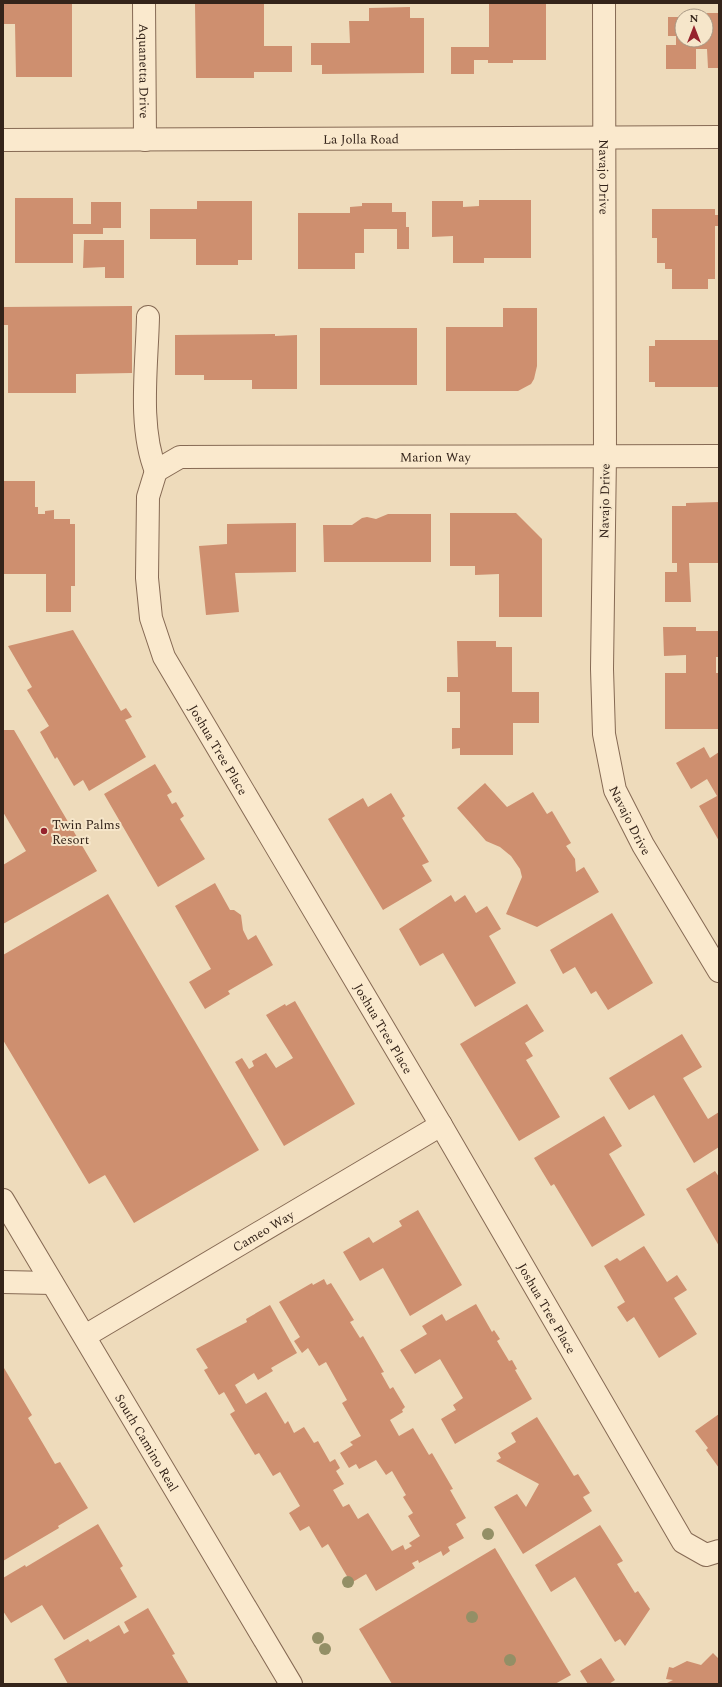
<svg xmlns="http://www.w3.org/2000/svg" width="722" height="1687" viewBox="0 0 722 1687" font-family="Spectral,serif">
  <rect width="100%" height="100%" fill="#eedbbb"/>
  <g fill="#ce8f6f">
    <path d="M 4,3 L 72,3 L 72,77 L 16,77 L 15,24 L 4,24 Z"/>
    <path d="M 195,4 L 264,4 L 264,46 L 292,46 L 292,72 L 254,72 L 254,78 L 196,78 Z"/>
    <path d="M 489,4 L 546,4 L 546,60 L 513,60 L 513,63 L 488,63 L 488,60 L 474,60 L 474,74 L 451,74 L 451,47 L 489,47 Z"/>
    <path d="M 410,7 L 410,18 L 424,18 L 424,73 L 322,74 L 322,65 L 311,65 L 311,43 L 350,43 L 349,21 L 369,21 L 369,8 Z"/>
    <path d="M 707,13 L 719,13 L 719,68 L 708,68 L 707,49 L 696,49 L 696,69 L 666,69 L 666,45 L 676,45 L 676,36 L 668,36 L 668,17 L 682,17 L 682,40 L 706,40 Z"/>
    <path d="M 15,198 L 73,198 L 73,224 L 91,224 L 91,202 L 121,202 L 121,228 L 103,228 L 103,234 L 73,234 L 73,263 L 15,263 Z"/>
    <path d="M 479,200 L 531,200 L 531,258 L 484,258 L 484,263 L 453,263 L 453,236 L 432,237 L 432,201 L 463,201 L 463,207 L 479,206 Z"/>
    <path d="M 197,201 L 252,201 L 252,260 L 238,260 L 238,265 L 196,265 L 196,239 L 150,239 L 150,209 L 197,209 Z"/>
    <path d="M 362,203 L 392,203 L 392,212 L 406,212 L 406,227 L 409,227 L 409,249 L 397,249 L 397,229 L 364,229 L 364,253 L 355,253 L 355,269 L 298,269 L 298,213 L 350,213 L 350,207 L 362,206 Z"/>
    <path d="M 652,209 L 715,209 L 715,215 L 719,215 L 719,226 L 715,226 L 715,279 L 708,279 L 708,289 L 672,289 L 672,269 L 665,269 L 665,263 L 657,263 L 657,238 L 652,238 Z"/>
    <path d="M 84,240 L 124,240 L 124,278 L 105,278 L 105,267 L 83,268 Z"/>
    <path d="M 132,306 L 132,373 L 76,374 L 76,393 L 8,393 L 8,325 L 3,325 L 3,307 Z"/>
    <path d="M 503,308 L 537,308 L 537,366 L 534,379 L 531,384 L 518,391 L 446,391 L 446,327 L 503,327 Z"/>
    <rect x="320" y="328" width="97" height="57"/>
    <path d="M 275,334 L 275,336 L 297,335 L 297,389 L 252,389 L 252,380 L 204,380 L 204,375 L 175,375 L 175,335 Z"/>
    <path d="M 655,340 L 719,340 L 719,387 L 655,387 L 655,382 L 649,382 L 649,346 L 655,346 Z"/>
    <path d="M 3,481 L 35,481 L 35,507 L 38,507 L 38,514 L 45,514 L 45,511 L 54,510 L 54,519 L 70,519 L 70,524 L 75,524 L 75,586 L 71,586 L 71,612 L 46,612 L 46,574 L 4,574 Z"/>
    <path d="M 719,502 L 719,563 L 689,563 L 691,602 L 665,602 L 665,572 L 677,572 L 677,563 L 672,563 L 672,506 L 686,506 L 686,503 Z"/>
    <path d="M 450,513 L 516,513 L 542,539 L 542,617 L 499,617 L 499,574 L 475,575 L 475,566 L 450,566 Z"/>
    <path d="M 388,514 L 431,514 L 431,562 L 324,562 L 323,525 L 352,525 L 362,518 L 367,517 L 376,519 Z"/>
    <path d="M 296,523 L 296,572 L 235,573 L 239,612 L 206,615 L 199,546 L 227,544 L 227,524 Z"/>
    <path d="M 663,627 L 696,627 L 696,631 L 719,631 L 719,657 L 716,657 L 716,673 L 719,673 L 718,729 L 665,729 L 665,673 L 686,673 L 686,655 L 664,656 Z"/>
    <path d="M 73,630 L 121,711 L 126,708 L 132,717 L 125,720 L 146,757 L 89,791 L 83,780 L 74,786 L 57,757 L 55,759 L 40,732 L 49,726 L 27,690 L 32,687 L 8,646 Z"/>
    <path d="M 457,641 L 496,641 L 496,647 L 512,647 L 512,692 L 539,692 L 539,723 L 513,723 L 513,755 L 460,755 L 460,748 L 452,749 L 452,728 L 460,728 L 460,692 L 447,692 L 447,677 L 458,677 Z"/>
    <path d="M 3,730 L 14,730 L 97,871 L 3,924 L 3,865 L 26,851 L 3,812 Z"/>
    <path d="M 704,747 L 710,758 L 719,752 L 719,841 L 699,806 L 717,796 L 707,779 L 691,789 L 676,763 Z"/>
    <path d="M 155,764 L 172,792 L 167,795 L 172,804 L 176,802 L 184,816 L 180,819 L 205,859 L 158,887 L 104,794 Z"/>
    <path d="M 485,783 L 507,807 L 533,792 L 547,814 L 552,811 L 571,843 L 566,846 L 575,859 L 576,872 L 584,867 L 599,892 L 537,927 L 506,914 L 522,877 L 520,869 L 511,856 L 500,847 L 486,841 L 457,808 Z"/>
    <path d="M 391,793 L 405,816 L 402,818 L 429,862 L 422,865 L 432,881 L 383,910 L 328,819 L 363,798 L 368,807 Z"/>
    <path d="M 215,883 L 230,910 L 234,910 L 241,915 L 243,930 L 248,940 L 256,935 L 273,965 L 228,991 L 230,994 L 205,1009 L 189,982 L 211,969 L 175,906 Z"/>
    <path d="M 108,894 L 259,1150 L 134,1223 L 105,1175 L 89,1184 L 3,1040 L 3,955 Z"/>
    <path d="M 451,895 L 455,902 L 465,895 L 476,913 L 487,906 L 501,929 L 489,936 L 516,983 L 475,1007 L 443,953 L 420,966 L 399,929 Z"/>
    <path d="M 612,913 L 653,983 L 608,1010 L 596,991 L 591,994 L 575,967 L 563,974 L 550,950 Z"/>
    <path d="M 295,1001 L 355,1104 L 284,1146 L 235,1062 L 242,1058 L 249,1069 L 254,1066 L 252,1061 L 266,1053 L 276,1068 L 293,1058 L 266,1015 L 285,1004 L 286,1006 Z"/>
    <path d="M 527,1004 L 544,1031 L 525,1043 L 533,1056 L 526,1060 L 560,1117 L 519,1141 L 460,1044 Z"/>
    <path d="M 682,1034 L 702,1067 L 683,1078 L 708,1119 L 719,1112 L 719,1147 L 694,1163 L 654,1095 L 629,1110 L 609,1078 Z"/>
    <path d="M 604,1116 L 622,1146 L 609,1154 L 645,1215 L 592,1247 L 554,1184 L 551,1186 L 534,1158 Z"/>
    <path d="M 715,1171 L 719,1177 L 719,1246 L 686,1189 Z"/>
    <path d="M 418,1210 L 462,1285 L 410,1316 L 383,1268 L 360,1281 L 343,1252 L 369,1237 L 373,1243 L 402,1226 L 399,1221 Z"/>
    <path d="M 644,1246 L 667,1282 L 677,1275 L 687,1290 L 674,1298 L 697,1334 L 659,1358 L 634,1317 L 627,1322 L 617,1307 L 625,1302 L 604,1266 L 617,1258 L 620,1261 Z"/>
    <path d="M 324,1279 L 327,1285 L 331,1283 L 354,1320 L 350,1322 L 360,1338 L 363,1336 L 384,1372 L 381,1373 L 390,1389 L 393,1387 L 405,1407 L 402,1410 L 403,1412 L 390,1420 L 399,1436 L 413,1428 L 429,1455 L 432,1453 L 453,1489 L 450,1490 L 466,1518 L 456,1524 L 464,1538 L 448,1547 L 450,1551 L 443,1556 L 441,1551 L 419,1563 L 418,1560 L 412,1563 L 415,1568 L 376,1591 L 366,1574 L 351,1583 L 328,1544 L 322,1548 L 309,1526 L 300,1531 L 289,1513 L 300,1506 L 280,1472 L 273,1476 L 259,1453 L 255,1455 L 230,1414 L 235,1411 L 224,1392 L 219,1395 L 204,1370 L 208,1368 L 196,1349 L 247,1322 L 246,1319 L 270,1305 L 297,1353 L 271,1368 L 273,1371 L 258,1380 L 254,1373 L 235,1385 L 246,1404 L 266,1392 L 285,1424 L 288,1421 L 294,1433 L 304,1427 L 314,1443 L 318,1441 L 330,1462 L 335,1459 L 340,1468 L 336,1471 L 344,1484 L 333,1490 L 343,1507 L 349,1504 L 358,1519 L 368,1513 L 392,1551 L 403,1545 L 405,1550 L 412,1546 L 409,1543 L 420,1536 L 408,1516 L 413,1513 L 403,1497 L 406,1495 L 392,1471 L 386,1475 L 376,1460 L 359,1469 L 356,1464 L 349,1468 L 340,1453 L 353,1445 L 350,1442 L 361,1436 L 342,1403 L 347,1400 L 326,1362 L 319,1366 L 308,1348 L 302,1353 L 294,1341 L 300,1337 L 279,1302 L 312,1283 L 313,1285 Z"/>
    <path d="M 476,1304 L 492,1332 L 494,1330 L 500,1339 L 497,1341 L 509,1361 L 512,1360 L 517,1369 L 515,1370 L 532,1399 L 455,1444 L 441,1419 L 456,1410 L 453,1405 L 463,1398 L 440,1359 L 415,1374 L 400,1350 L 427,1334 L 422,1326 L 442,1314 L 446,1321 Z"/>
    <path d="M 4,1368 L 32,1415 L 28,1418 L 55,1464 L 60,1462 L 88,1508 L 58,1526 L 59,1528 L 3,1561 Z"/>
    <path d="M 719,1414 L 719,1468 L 706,1450 L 708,1448 L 695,1431 Z"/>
    <path d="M 537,1417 L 574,1476 L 578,1474 L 590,1493 L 583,1497 L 592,1511 L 523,1554 L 494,1507 L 517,1494 L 526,1507 L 539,1484 L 496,1461 L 501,1458 L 498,1453 L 516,1442 L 511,1433 Z"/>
    <path d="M 98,1524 L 123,1566 L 120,1568 L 137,1597 L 64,1640 L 42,1605 L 11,1623 L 3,1611 L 3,1578 L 25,1565 L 26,1567 Z"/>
    <path d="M 600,1525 L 623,1561 L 617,1564 L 635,1593 L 638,1591 L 650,1609 L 625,1646 L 620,1639 L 615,1642 L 575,1577 L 551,1592 L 535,1565 Z"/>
    <path d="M 495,1548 L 571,1675 L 555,1684 L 392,1684 L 359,1629 Z"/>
    <path d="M 148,1608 L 175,1654 L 172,1655 L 189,1684 L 68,1684 L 54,1659 L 88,1639 L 90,1642 L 119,1625 L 124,1634 L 129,1631 L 124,1622 Z"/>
    <path d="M 713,1653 L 719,1659 L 719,1684 L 665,1684 L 673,1680 L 666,1679 L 669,1667 L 673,1668 L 687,1661 L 701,1665 Z"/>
    <path d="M 601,1658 L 615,1680 L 609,1684 L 588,1684 L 580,1671 Z"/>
  </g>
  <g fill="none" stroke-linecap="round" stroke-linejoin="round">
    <defs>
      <g id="minor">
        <path id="s1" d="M 144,3 L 145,140"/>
        <path id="s2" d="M 604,3 L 605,455 L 602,669 L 604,734 L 615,790 L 643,845 L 719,971"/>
        <path id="s3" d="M 3,140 L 719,137"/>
        <path d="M 148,317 C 147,365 138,427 156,471"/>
        <path id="s4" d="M 156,471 L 148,497 L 147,578 L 151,618 L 164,657 L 441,1125 L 683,1542 L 706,1555 L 719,1551"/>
        <path id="s5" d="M 156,471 L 180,457 L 719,456"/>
        <path id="s6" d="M 3,1200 L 291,1684"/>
        <path d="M 3,1282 L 52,1283"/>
        <path id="s7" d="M 85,1336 L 441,1125"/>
      </g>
    </defs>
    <use href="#minor" stroke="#866a54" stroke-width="24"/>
    <use href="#minor" stroke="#fae9cd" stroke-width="22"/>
  </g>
  <g fill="#938f66">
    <circle cx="488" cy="1534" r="6"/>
    <circle cx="348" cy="1582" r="6"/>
    <circle cx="472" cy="1617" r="6"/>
    <circle cx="318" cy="1638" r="6"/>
    <circle cx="325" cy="1649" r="6"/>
    <circle cx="510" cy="1660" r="6"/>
  </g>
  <circle fill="#96232d" stroke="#f6e6ca" stroke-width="1.5" cx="44" cy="831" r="4"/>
  <g text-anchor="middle" stroke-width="4" stroke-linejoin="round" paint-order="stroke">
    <g font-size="13" fill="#34241a" stroke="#f6e6ca">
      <text dy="5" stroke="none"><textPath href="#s1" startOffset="68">Aquanetta Drive</textPath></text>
      <text dy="5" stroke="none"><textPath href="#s3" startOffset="358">La Jolla Road</textPath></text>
      <text dy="5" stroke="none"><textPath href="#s2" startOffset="174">Navajo Drive</textPath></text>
      <text dy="5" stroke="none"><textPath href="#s5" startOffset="283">Marion Way</textPath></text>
      <text transform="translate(604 501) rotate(-89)" y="5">Navajo Drive</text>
      <text dy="5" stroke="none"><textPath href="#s4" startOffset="297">Joshua Tree Place</textPath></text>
      <text dy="5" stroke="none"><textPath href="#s2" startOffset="822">Navajo Drive</textPath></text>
      <text dy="5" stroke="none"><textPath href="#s4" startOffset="621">Joshua Tree Place</textPath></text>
      <text dy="5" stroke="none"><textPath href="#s7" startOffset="207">Cameo Way</textPath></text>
      <text dy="5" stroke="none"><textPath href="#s4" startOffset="945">Joshua Tree Place</textPath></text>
      <text dy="5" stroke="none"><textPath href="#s6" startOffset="282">South Camino Real</textPath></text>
    </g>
    <g font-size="13" fill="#34241a" stroke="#f6e6ca" text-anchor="start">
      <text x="52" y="829">Twin Palms<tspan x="52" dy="15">Resort</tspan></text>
    </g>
  </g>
  <rect width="722" height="1687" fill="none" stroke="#34241a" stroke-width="8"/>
  <g transform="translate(694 28)"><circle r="19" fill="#f6e6ca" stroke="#a89884"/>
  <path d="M0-3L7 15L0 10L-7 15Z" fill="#96232d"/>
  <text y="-6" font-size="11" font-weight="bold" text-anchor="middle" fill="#34241a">N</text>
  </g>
</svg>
